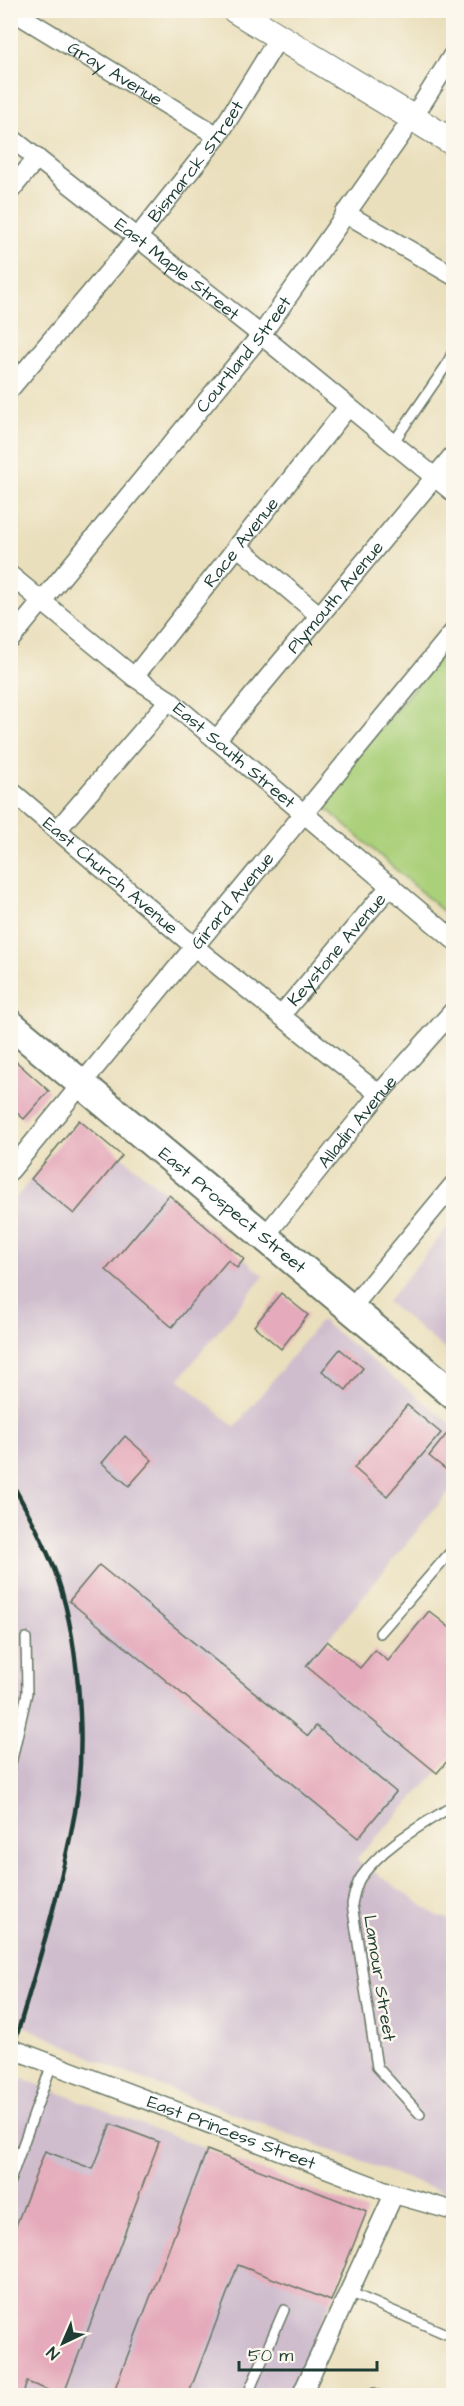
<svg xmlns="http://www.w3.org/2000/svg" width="464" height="2406" viewBox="0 0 464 2406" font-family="'Architects Daughter',sans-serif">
  <rect width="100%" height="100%" fill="#fbf7ec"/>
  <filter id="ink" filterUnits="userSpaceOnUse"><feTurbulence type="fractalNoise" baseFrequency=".0167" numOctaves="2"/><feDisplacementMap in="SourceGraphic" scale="12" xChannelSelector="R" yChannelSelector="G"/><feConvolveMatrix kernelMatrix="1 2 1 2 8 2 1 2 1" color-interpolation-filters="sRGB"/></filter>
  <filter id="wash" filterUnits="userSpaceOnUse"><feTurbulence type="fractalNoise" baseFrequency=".008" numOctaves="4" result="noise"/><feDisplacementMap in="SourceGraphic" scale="24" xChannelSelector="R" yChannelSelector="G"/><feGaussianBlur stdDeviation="1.35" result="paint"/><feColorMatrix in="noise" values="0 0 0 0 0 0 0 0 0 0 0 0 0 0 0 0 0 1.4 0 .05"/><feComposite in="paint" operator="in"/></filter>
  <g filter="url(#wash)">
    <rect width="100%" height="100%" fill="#eadfbc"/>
    <g fill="#cfbdce">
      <path d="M 79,1120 L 264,1276 L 179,1379 L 235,1427 L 321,1320 L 453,1425 L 453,1467 L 449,1472 L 453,1475 L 453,1487 L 306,1666 L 437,1773 L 356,1859 L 436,1915 L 453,1921 L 453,2196 L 116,2069 L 11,2020 L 11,1204 Z"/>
      <path d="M 453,1221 L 453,1356 L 387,1302 Z"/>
      <path d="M 21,2078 L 367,2211 L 331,2301 L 290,2395 L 11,2395 L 10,2115 Z"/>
    </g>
    <path fill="#abd07a" stroke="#658657" stroke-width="1.5" d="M 453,641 L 453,920 L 319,802 Z"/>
    <g id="blocks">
      <g fill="#e5abbc">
        <path d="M 10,1056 L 49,1091 L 24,1119 L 10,1107 Z"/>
        <path d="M 79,1120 L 122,1156 L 74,1214 L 31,1179 Z"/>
        <path d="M 169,1195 L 244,1259 L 237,1268 L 228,1260 L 172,1327 L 106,1270 Z"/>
        <path d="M 281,1293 L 308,1315 L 281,1349 L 254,1326 Z"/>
        <path d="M 340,1349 L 363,1368 L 346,1390 L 322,1371 Z"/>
        <path d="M 407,1405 L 441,1433 L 387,1496 L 354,1468 Z"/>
        <path d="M 449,1431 L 454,1435 L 454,1467 L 449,1472 L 429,1456 Z"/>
        <path d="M 125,1436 L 152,1460 L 129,1486 L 102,1463 Z"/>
        <path d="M 99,1565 L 308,1736 L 316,1726 L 396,1792 L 358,1838 L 69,1601 Z"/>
        <path d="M 429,1611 L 454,1631 L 454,1753 L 437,1773 L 306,1666 L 327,1641 L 360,1668 L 375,1650 L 388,1661 Z"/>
        <path d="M 111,2124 L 159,2142 L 63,2396 L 27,2382 L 22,2396 L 10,2396 L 10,2241 L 45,2151 L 93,2169 Z"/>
        <path d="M 207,2150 L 367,2211 L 331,2301 L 238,2265 L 188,2396 L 112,2396 Z"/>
      </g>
    </g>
  </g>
  <g filter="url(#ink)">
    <use href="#blocks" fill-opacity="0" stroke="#667664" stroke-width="1.5"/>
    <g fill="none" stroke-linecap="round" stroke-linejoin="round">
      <defs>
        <g id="lane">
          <path d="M 393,443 L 446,366 L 454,349"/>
          <path d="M 380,1633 L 454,1548"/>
          <path d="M 10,1768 L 27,1693 L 26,1638"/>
          <path d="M 420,2114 L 377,2067 L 352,1904 C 354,1895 356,1884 361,1877 C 384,1845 421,1826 454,1805"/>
          <path d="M 10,2181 L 52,2064"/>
          <path d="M 349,2292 L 446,2334 L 454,2334"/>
          <path d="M 247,2396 L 284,2310"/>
          <path d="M 371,2396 L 374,2393 L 380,2396"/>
        </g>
        <g id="street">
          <path id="s1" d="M 11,10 L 218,136"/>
          <path id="s2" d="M 10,137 L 261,335 L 454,493"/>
          <path d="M 10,191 L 37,158"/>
          <path d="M 345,213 L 454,276"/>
          <path id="s3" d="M 10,389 L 137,238 L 218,136 L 279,37"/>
          <path d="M 237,546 L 319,615"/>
          <path id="s4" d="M 10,575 L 134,677 L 169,700 L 454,940"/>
          <path id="s5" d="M 10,640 L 261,335 L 413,118 L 454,53"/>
          <path id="s6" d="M 134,677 L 348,407"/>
          <path id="s7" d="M 216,740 L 454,454"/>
          <path id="s8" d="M 10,790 L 196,948 L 379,1094"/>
          <path d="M 58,829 L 169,700"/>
          <path id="s9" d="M 281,1015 L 391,885"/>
          <path id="s10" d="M 10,1171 L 454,631"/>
          <path id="s11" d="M 265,1236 L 379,1094 L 454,1010"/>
          <path d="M 351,1308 L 454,1184"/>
          <path id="s12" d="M 10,2048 L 394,2194 L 454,2211"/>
          <path d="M 301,2396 L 394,2194"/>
        </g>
        <path id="secondary" d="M 235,10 L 454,143"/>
        <g id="primary">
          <path id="s13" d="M 10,1024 L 454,1395"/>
        </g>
      </defs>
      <use href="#lane" stroke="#667664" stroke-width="12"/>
      <use href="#street" stroke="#667664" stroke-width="21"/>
      <use href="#secondary" stroke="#667664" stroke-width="28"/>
      <use href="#primary" stroke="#667664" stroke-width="32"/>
      <use href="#lane" stroke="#fff" stroke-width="9"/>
      <use href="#street" stroke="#fff" stroke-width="18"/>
      <use href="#secondary" stroke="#fff" stroke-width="26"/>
      <use href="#primary" stroke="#fff" stroke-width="28"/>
      <path stroke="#1f3d34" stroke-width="4.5" d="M 10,1480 C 26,1508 41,1536 53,1566 C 79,1632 87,1742 75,1812 C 60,1895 34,1977 10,2058"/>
    </g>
  </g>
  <g text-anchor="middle" stroke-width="5" stroke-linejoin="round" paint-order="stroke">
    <g font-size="18" fill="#1f3d34" stroke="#fbf7ec">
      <text dy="6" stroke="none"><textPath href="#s1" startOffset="122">Gray Avenue</textPath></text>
      <text dy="6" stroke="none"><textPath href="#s3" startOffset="294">Bismarck STreet</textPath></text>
      <text dy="6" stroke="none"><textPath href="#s2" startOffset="213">East Maple Street</textPath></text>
      <text dy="6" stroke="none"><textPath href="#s5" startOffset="369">Courtland Street</textPath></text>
      <text dy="6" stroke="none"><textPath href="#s6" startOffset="172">Race Avenue</textPath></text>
      <text dy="6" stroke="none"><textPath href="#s7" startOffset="186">Plymouth Avenue</textPath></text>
      <text dy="6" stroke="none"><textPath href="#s4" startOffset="288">East South Street</textPath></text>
      <text dy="6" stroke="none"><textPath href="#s8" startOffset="132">East Church Avenue</textPath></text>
      <text dy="6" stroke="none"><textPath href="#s10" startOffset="350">Girard Avenue</textPath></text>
      <text dy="6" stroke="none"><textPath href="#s9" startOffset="86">Keystone Avenue</textPath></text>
      <text dy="6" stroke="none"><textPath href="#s11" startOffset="147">Alladin Avenue</textPath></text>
      <text dy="6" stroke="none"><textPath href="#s13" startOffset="290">East Prospect Street</textPath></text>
      <text transform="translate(380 1978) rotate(81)" y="6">Lamour Street</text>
      <text dy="6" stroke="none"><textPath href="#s12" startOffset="237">East Princess Street</textPath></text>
    </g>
  </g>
  <rect width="464" height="2406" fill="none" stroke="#fbf7ec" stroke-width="36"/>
  <g transform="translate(63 2343) rotate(224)" stroke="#fbf7ec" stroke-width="4.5" paint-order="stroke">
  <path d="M0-4.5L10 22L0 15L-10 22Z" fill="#1f3d34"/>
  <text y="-9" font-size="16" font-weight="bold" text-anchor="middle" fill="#1f3d34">N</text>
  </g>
  <path d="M239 2361v9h138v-9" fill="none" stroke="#1f3d34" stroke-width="3"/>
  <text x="248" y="2361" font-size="18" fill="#1f3d34" stroke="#fbf7ec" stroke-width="4.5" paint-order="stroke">50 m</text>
</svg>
